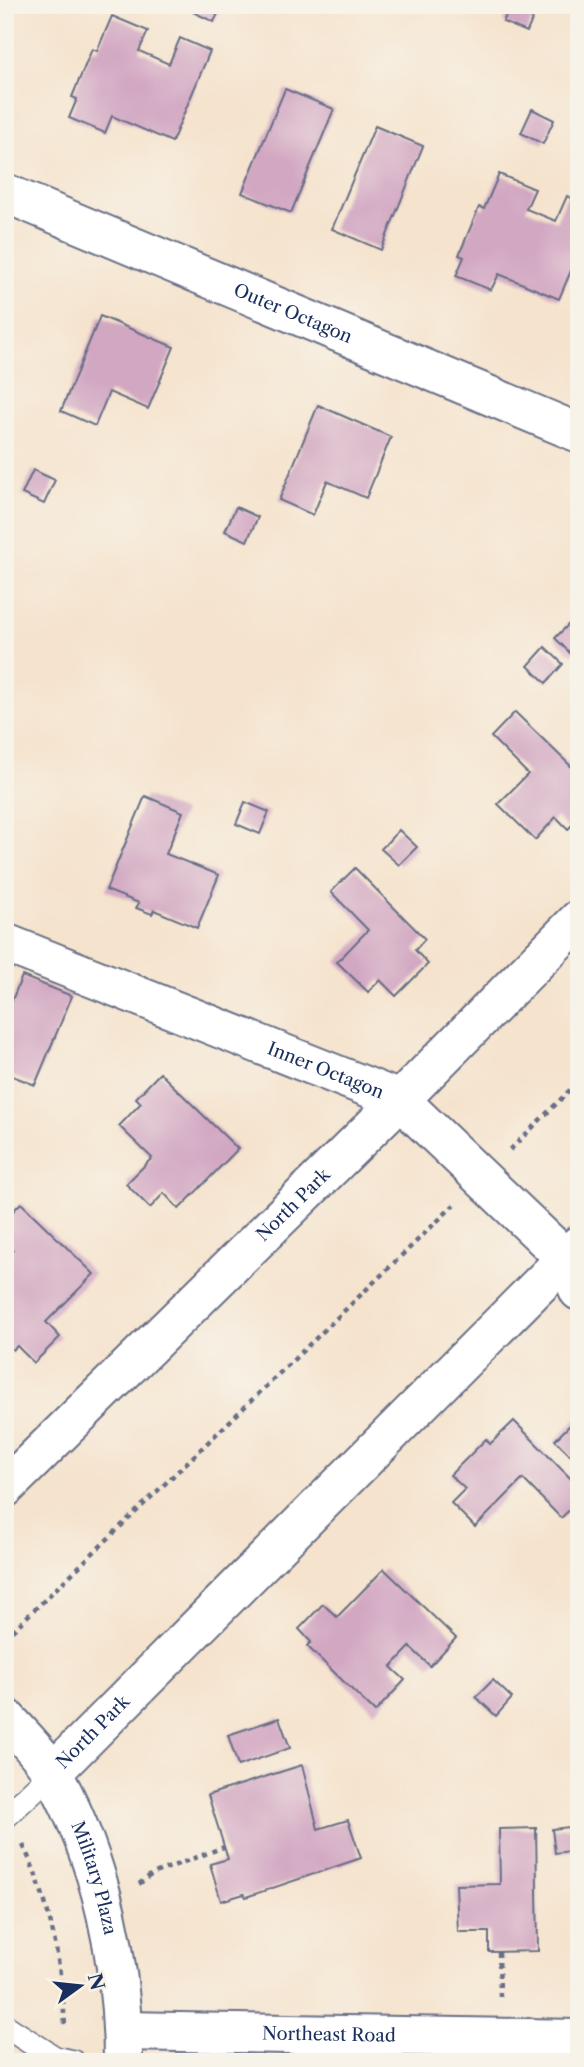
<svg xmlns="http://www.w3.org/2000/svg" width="584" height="2067" viewBox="0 0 584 2067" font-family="'Libre Caslon Text',serif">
  <rect width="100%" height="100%" fill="#f7f3e8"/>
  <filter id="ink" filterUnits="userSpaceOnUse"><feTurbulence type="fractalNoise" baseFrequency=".0143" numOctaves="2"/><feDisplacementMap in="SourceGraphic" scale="14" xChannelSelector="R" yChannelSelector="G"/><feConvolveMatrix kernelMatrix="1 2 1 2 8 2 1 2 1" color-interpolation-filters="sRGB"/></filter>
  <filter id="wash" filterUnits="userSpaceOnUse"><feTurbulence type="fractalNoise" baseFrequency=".00686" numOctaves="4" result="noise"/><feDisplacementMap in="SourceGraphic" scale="28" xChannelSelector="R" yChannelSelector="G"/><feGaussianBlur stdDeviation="1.57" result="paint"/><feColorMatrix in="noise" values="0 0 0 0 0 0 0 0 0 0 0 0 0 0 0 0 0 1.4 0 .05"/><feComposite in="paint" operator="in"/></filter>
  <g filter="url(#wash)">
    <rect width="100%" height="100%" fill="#f5e3cd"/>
    <g id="blocks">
      <g fill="#d2a7c2">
        <path d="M 196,5 L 222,5 L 214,22 L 193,12 Z"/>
        <path d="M 511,5 L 525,5 L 536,10 L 527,32 L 503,22 Z"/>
        <path d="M 112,16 L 148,31 L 139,51 L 169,64 L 180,38 L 210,51 L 172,142 L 112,116 L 105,133 L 69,118 L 77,99 L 72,97 L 92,49 L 97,51 Z"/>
        <path d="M 285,89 L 334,109 L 291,213 L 242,193 Z"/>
        <path d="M 532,109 L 554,120 L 543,144 L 521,133 Z"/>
        <path d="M 375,126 L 423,146 L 381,250 L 332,229 Z"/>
        <path d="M 499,174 L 535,189 L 526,209 L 556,221 L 567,196 L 579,201 L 579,252 L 559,299 L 499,274 L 491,290 L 456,276 L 464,257 L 459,255 L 479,207 L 484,209 Z"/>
        <path d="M 100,316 L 174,347 L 148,409 L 109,392 L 95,426 L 61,411 Z"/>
        <path d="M 318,405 L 391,437 L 366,498 L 327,481 L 313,515 L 279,500 Z"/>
        <path d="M 33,470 L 55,480 L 44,504 L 22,494 Z"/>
        <path d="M 236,507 L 258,517 L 247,541 L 225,531 Z"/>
        <path d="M 573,620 L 579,626 L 579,648 L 572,655 L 555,638 Z"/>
        <path d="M 545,647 L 563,664 L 546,683 L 528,666 Z"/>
        <path d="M 515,712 L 579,774 L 579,818 L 568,829 L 556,817 L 535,840 L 498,804 L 528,774 L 491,737 Z"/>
        <path d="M 145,796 L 183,812 L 166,854 L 219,875 L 197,928 L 154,910 L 152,914 L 136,908 L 139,903 L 106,890 Z"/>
        <path d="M 245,802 L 269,812 L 260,834 L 236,824 Z"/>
        <path d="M 399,830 L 417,847 L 399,865 L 381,849 Z"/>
        <path d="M 355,868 L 425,939 L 415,950 L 428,964 L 396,996 L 380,980 L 368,992 L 337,962 L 368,930 L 331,892 Z"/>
        <path d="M 22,976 L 72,996 L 35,1085 L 5,1073 L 5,1017 Z"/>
        <path d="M 160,1073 L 238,1149 L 179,1209 L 164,1193 L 150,1208 L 126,1184 L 152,1158 L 119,1126 L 141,1103 L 136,1098 Z"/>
        <path d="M 21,1203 L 94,1274 L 46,1322 L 60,1337 L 34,1363 L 17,1346 L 13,1350 L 5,1342 L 5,1258 L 13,1251 L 5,1243 L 5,1219 Z"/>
        <path d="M 579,1416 L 579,1464 L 555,1440 Z"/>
        <path d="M 514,1421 L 579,1487 L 579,1501 L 561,1518 L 523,1479 L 475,1527 L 451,1503 L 465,1489 L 450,1475 L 486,1439 L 490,1444 Z"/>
        <path d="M 384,1569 L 456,1638 L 430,1666 L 410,1647 L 391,1667 L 405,1680 L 375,1712 L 307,1646 L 311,1642 L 299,1629 L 323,1604 L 337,1617 Z"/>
        <path d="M 493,1680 L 512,1698 L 496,1716 L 476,1697 Z"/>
        <path d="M 279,1718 L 290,1748 L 238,1766 L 228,1735 Z"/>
        <path d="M 302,1765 L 318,1829 L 348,1820 L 361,1858 L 246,1897 L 244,1894 L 221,1901 L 210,1864 L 228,1859 L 208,1795 Z"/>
        <path d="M 577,1826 L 579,1850 L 555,1853 L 552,1829 Z"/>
        <path d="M 536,1828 L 538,1951 L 489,1952 L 489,1932 L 458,1932 L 456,1885 L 500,1884 L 499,1829 Z"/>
      </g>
    </g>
  </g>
  <g filter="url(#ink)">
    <use href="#blocks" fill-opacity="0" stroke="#676e85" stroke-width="2"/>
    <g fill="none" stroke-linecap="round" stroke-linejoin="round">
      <defs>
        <g id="service">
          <path d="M 5,1817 L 52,1773"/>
          <path d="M 5,2026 L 55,2058 L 73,2062"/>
        </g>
        <g id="minor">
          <path id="s1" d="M 5,193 L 579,433"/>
          <path id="s2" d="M 5,943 L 400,1100 L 565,1258 L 579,1291"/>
          <path id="s3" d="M 5,1488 L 400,1100 L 579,919"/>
          <path id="s4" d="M 5,1717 C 21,1734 41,1754 53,1774 C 101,1859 123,1965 123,2062"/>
          <path id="s5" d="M 52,1773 L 579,1245"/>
          <path id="s6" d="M 123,2031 L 579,2039"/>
        </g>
      </defs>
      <use href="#service" stroke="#676e85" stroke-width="26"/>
      <use href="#minor" stroke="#676e85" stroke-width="42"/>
      <g stroke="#676e85" stroke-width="4.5" stroke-dasharray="5 5" stroke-linecap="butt">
        <path d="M 510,1150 L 579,1081"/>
        <path d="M 5,1638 L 454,1205"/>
        <path d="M 23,1845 C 51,1904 61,1962 65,2026"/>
        <path d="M 139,1884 L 152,1874 L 224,1847"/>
        <path d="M 499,1952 L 500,1997"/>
      </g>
      <use href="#service" stroke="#fff" stroke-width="23"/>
      <use href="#minor" stroke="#fff" stroke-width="38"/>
    </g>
  </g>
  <g text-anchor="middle" stroke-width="7" stroke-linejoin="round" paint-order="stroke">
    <g font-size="18" fill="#1b2f5e" stroke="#f7f3e8">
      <text dy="6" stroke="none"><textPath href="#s1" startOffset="312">Outer Octagon</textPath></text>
      <text dy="6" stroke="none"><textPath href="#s2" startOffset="345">Inner Octagon</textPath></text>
      <text dy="6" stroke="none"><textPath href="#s3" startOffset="404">North Park</textPath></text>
      <text dy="6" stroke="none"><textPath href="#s5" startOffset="58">North Park</textPath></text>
      <text dy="6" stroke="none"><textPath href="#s4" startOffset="187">Military Plaza</textPath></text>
      <text dy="6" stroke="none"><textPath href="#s6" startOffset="206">Northeast Road</textPath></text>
    </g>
  </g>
  <rect width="584" height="2067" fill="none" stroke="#f7f3e8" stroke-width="28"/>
  <g transform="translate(80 1986) rotate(75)" stroke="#f7f3e8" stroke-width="5" paint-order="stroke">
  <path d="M0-5L12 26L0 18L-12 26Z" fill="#1b2f5e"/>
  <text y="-10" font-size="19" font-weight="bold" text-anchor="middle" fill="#1b2f5e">N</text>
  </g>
</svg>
